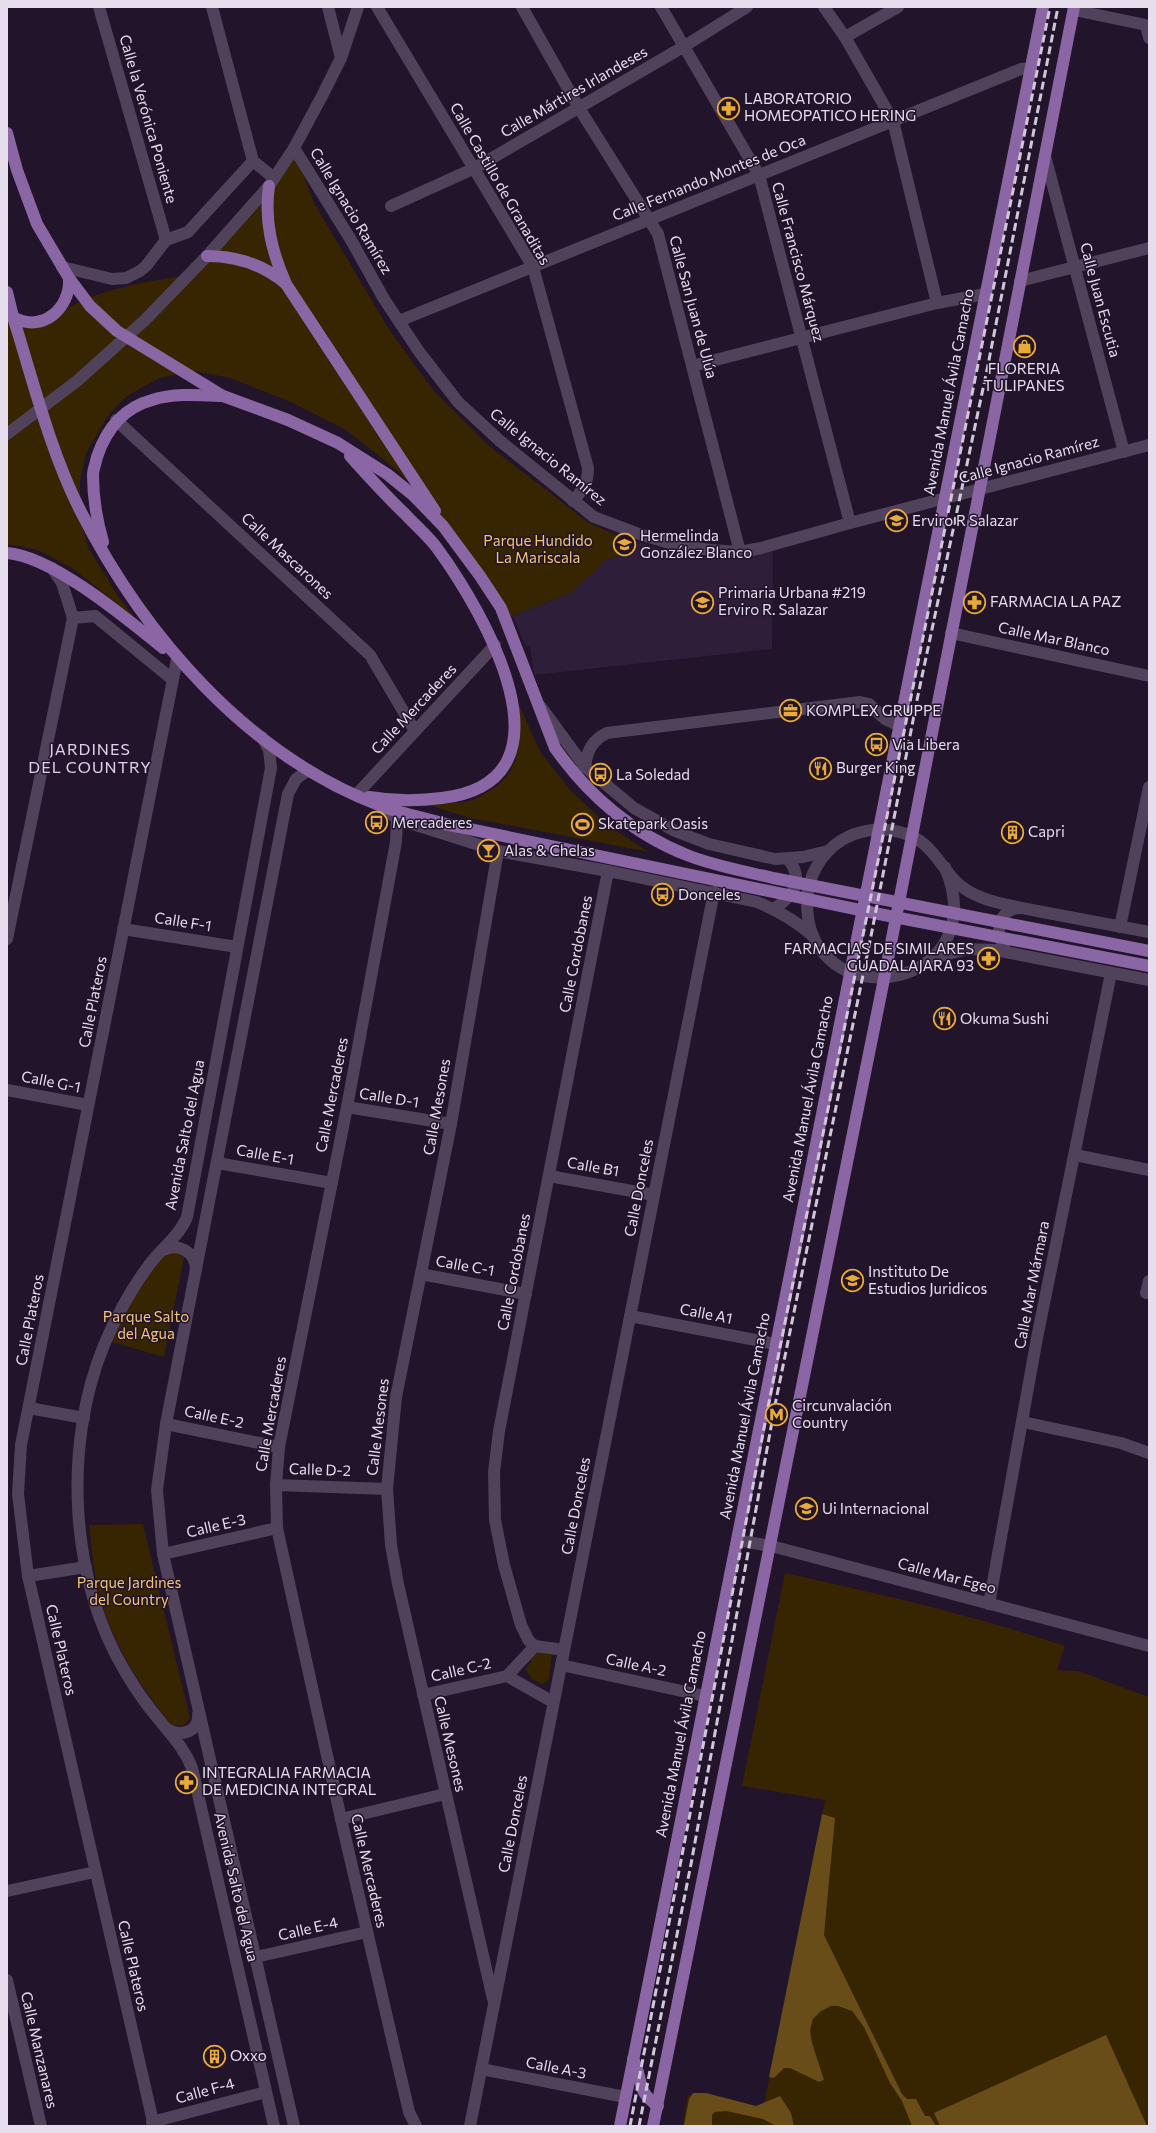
<svg xmlns="http://www.w3.org/2000/svg" width="1156" height="2133" viewBox="0 0 1156 2133" font-family="Commissioner,sans-serif">
  <rect width="100%" height="100%" fill="#21142b"/>
  <path fill="#2f1e3a" d="M 616,535 L 675,553 L 727,559 L 773,551 L 772,649 L 534,675 L 530,646 L 526,647 L 513,616 L 570,593 L 601,566 L 601,561 L 620,556 Z"/>
  <g fill="#372400">
    <path d="M 295,153 L 314,203 L 390,331 L 433,390 L 488,445 L 589,523 L 616,535 L 620,556 L 601,561 L 601,566 L 570,593 L 510,617 L 494,586 L 419,492 L 394,468 L 346,430 L 291,402 L 230,378 L 194,371 L 159,378 L 127,396 L 110,413 L 86,453 L 80,481 L 80,515 L 88,547 L 118,596 L 135,618 L 72,568 L 38,550 L 7,544 L 7,317 C 16,319 42,326 49,323 C 60,320 64,309 73,305 C 113,286 155,280 198,274 Z"/>
    <path d="M 517,701 L 541,753 L 572,792 L 610,827 L 649,852 L 466,817 L 429,805 C 443,803 459,804 472,800 C 478,798 484,794 489,791 C 523,771 522,736 517,701 Z"/>
    <path d="M 174,1250 L 184,1258 L 164,1357 L 112,1342 L 133,1298 L 163,1254 Z"/>
    <path d="M 143,1524 L 190,1718 L 183,1726 L 172,1725 C 141,1688 115,1647 101,1601 C 94,1577 92,1550 89,1525 Z"/>
    <path d="M 785,1573 C 880,1594 973,1615 1065,1646 L 1057,1670 L 1078,1671 L 1149,1697 L 1149,2126 L 682,2126 L 688,2095 L 763,2109 L 825,1800 L 742,1786 Z"/>
    <path d="M 536,1650 L 549,1651 L 552,1656 L 549,1680 L 542,1684 L 532,1679 L 525,1669 L 531,1662 L 532,1654 Z"/>
  </g>
  <g fill="#694d19">
    <path d="M 822,1814 L 835,1818 L 824,1935 L 902,2094 L 907,2099 L 916,2099 L 925,2116 L 930,2116 L 936,2126 L 912,2126 L 902,2101 L 890,2083 L 864,2027 L 852,2011 L 838,2006 L 831,2006 L 821,2011 L 813,2019 L 810,2030 L 812,2043 L 824,2080 L 819,2082 L 790,2068 L 784,2068 L 774,2078 L 769,2077 Z"/>
    <path d="M 1106,2035 L 1147,2126 L 940,2126 L 934,2113 Z"/>
    <path d="M 693,2093 L 706,2093 L 756,2106 L 780,2096 L 791,2113 L 794,2126 L 776,2126 L 763,2119 L 726,2111 L 715,2112 L 712,2115 L 712,2126 L 684,2126 L 689,2099 Z"/>
  </g>
  <g fill="none" stroke-linecap="round" stroke-linejoin="round">
    <g stroke="#50425b" stroke-width="12">
      <path d="M 99,7 L 166,240"/>
      <path d="M 212,7 L 253,161 L 274,178"/>
      <path d="M 328,7 L 341,58"/>
      <path d="M 377,7 L 533,267 L 588,468 C 588,483 583,490 573,501"/>
      <path d="M 522,7 L 579,108 L 658,234 L 740,552"/>
      <path d="M 661,7 L 759,175 L 850,523"/>
      <path d="M 824,7 L 845,37 L 893,121 L 937,303"/>
      <path d="M 1074,10 L 1146,25 L 1149,38"/>
      <path d="M 845,37 L 898,7"/>
      <path d="M 294,148 L 351,240 L 384,299 L 420,353 L 458,402 L 500,441 L 594,517 L 639,534 L 679,546 L 711,550 L 740,552 L 761,548 L 850,523 L 1149,445"/>
      <path d="M 1045,156 L 1124,452"/>
      <path d="M 391,206 L 475,168 L 683,47 L 747,7"/>
      <path d="M 62,267 L 112,279 L 126,278 L 140,271 L 146,266 L 166,240 L 188,232 L 253,161"/>
      <path d="M 1020,281 L 1149,248"/>
      <path d="M 399,321 L 1021,69 L 1031,68"/>
      <path d="M 692,366 L 937,303 L 985,294"/>
      <path d="M 116,420 L 370,655 L 415,731"/>
      <path d="M 73,618 L 95,616 L 172,679"/>
      <path d="M 951,633 L 1149,676"/>
      <path d="M 262,737 L 269,750 L 271,768 L 187,1217 C 180,1235 161,1249 149,1265 C 131,1289 116,1317 104,1345 C 63,1445 69,1580 126,1673 C 135,1688 145,1703 156,1716 C 170,1734 184,1747 192,1768 L 274,2126"/>
      <path d="M 585,767 C 587,751 592,740 607,733 L 860,702 L 869,704 L 885,719 L 898,725"/>
      <path d="M 356,795 L 495,645"/>
      <path d="M 397,819 L 396,842 L 347,1107 L 279,1447 L 276,1485 L 277,1528 L 341,1819 L 409,2112 L 416,2126"/>
      <path d="M 1120,927 L 1149,787"/>
      <path d="M 123,929 L 237,947"/>
      <path d="M 7,939 L 73,618 L 62,583 L 52,568"/>
      <path d="M 7,1090 L 88,1105"/>
      <path d="M 347,1107 L 451,1124"/>
      <path d="M 1075,1155 L 1149,1170"/>
      <path d="M 217,1163 L 332,1183"/>
      <path d="M 549,1176 L 654,1195"/>
      <path d="M 161,1251 C 177,1242 196,1251 196,1270"/>
      <path d="M 421,1274 L 526,1294"/>
      <path d="M 1146,1293 L 1149,1281"/>
      <path d="M 630,1316 L 776,1344"/>
      <path d="M 29,1408 L 84,1418"/>
      <path d="M 1023,1422 L 1121,1443 L 1149,1453"/>
      <path d="M 166,1424 L 279,1447"/>
      <path d="M 276,1485 L 387,1489"/>
      <path d="M 737,1540 L 775,1547 L 1149,1646"/>
      <path d="M 163,1554 L 277,1528"/>
      <path d="M 28,1576 L 86,1567"/>
      <path d="M 989,1604 L 1037,1338 L 1111,973"/>
      <path d="M 564,1650 L 535,1646 L 529,1641 L 521,1625 L 504,1565 L 495,1520 L 494,1472 L 499,1431 L 608,871"/>
      <path d="M 561,1665 L 705,1696"/>
      <path d="M 507,1676 L 553,1702"/>
      <path d="M 423,1695 L 507,1676 L 535,1646"/>
      <path d="M 169,1730 C 182,1737 200,1731 198,1714"/>
      <path d="M 341,1819 L 445,1794"/>
      <path d="M 7,1891 L 95,1872"/>
      <path d="M 256,1957 L 367,1932"/>
      <path d="M 7,1980 L 41,2126"/>
      <path d="M 493,1999 L 398,1584 L 391,1545 L 387,1489 L 396,1397 L 451,1124 L 498,851"/>
      <path d="M 481,2069 L 625,2097"/>
      <path d="M 152,2122 L 266,2092"/>
      <path d="M 154,2126 L 28,1576 L 18,1494 L 21,1445 L 177,659"/>
      <path d="M 294,2126 L 163,1554 L 157,1490 L 166,1424 L 288,794 L 296,779 L 308,770"/>
      <path d="M 470,2126 L 714,892"/>
    </g>
    <g stroke="#50425b" stroke-width="12">
      <path d="M 7,434 L 77,381 L 145,320 L 207,256 L 269,186 L 294,148 L 322,96 L 341,58 L 358,7"/>
      <path d="M 541,707 L 585,767 L 634,808 L 675,831 L 709,844 L 775,859 L 803,857 L 828,851"/>
      <path d="M 384,807 L 397,819 L 498,851 L 608,871 L 757,902 C 779,911 796,921 813,936"/>
      <path d="M 945,867 C 997,993 804,1021 807,900 C 808,876 821,853 842,840 C 857,831 878,827 895,831 C 938,839 939,874 968,891 C 988,903 1015,906 1037,911 C 1074,918 1112,925 1149,932"/>
      <path d="M 774,909 C 793,896 805,880 788,859"/>
      <path d="M 1004,946 C 993,930 1001,907 1022,908"/>
      <path d="M 933,958 L 967,949 L 995,950 L 1149,980"/>
    </g>
    <g stroke="#8a66a4" stroke-width="12">
      <path d="M 7,133 L 17,170 L 37,224 L 69,278 L 90,306 L 117,331 L 223,396 L 288,420 L 338,443 L 387,474 L 413,495 L 443,526 L 480,576 L 501,608 L 555,748 C 588,795 633,834 687,855 C 714,866 744,871 773,878 L 1149,951"/>
      <path d="M 269,186 C 264,221 272,252 286,284 L 435,511"/>
      <path d="M 207,256 C 237,256 262,264 285,283"/>
      <path d="M 7,292 L 13,317 C 33,380 50,451 80,510 C 144,636 248,757 384,807 C 403,814 425,818 445,824 L 884,915 L 1149,966"/>
      <path d="M 13,317 C 42,334 71,308 69,278"/>
      <path d="M 350,456 C 368,476 386,496 406,515 C 416,526 428,536 437,548 C 483,611 583,781 442,798 C 418,801 393,801 369,797"/>
      <path d="M 103,542 C 97,521 93,497 93,475 C 93,469 96,463 97,457 C 106,430 123,408 152,400 C 174,393 199,395 222,396"/>
      <path d="M 7,553 C 52,556 127,619 163,648"/>
      <path d="M 633,2059 C 644,2081 635,2090 658,2106"/>
      <path d="M 620,2126 L 1043,7"/>
      <path d="M 653,2126 L 884,979 L 1074,7"/>
    </g>
    <g stroke="#d0c7d7" stroke-width="3" stroke-dasharray="8 4" stroke-linecap="butt">
      <path d="M 630,2126 L 770,1397 L 1050,7"/>
      <path d="M 639,2126 L 691,1864 L 776,1400 L 871,936 L 917,700 L 988,365 L 1058,7"/>
    </g>
  </g>
  <defs>
    <symbol id="pharmacy-ring" viewBox="-11 -11 22 22"><circle r="9.5" fill="#21142b" stroke="#e8ab37" stroke-width="1.5"/><path d="M-2-6h4v4h4v4h-4v4h-4v-4h-4v-4h4Z" fill="#e8ab37"/></symbol>
    <symbol id="shop-ring" viewBox="-11 -11 22 22"><circle r="9.5" fill="#21142b" stroke="#e8ab37" stroke-width="1.5"/><path d="M-5-2.5h2.3a2.7 3.5 0 0 1 5.4 0H5L5.5 6h-11ZM-1.5-2.5h3a1.5 2.3 0 0 0-3 0Z" fill="#e8ab37"/></symbol>
    <symbol id="school-ring" viewBox="-11 -11 22 22"><circle r="9.5" fill="#21142b" stroke="#e8ab37" stroke-width="1.5"/><path d="M0-5L7-2L0 1L-7-2ZM-4 1L0 2.5L4 1V4Q0 6-4 4Z" fill="#e8ab37"/></symbol>
    <symbol id="office-ring" viewBox="-11 -11 22 22"><circle r="9.5" fill="#21142b" stroke="#e8ab37" stroke-width="1.5"/><path d="M-6-3h4V-5.5h4V-3h4V5H-6ZM-1-4.5V-3h2v-1.5ZM-6 0V1H6V0Z" fill="#e8ab37"/></symbol>
    <symbol id="bus-ring" viewBox="-11 -11 22 22"><circle r="9.5" fill="#21142b" stroke="#e8ab37" stroke-width="1.5"/><path d="M-5-6H5V4H4V6H2V4H-2V6H-4V4H-5ZM-3.5-4V0h7V-4ZM-3.5 1.2v1.5H-2V1.2ZM2 1.2v1.5H3.5V1.2Z" fill="#e8ab37"/></symbol>
    <symbol id="restaurant-ring" viewBox="-11 -11 22 22"><circle r="9.5" fill="#21142b" stroke="#e8ab37" stroke-width="1.5"/><path d="M-5-6h1v4h1v-4h1v4h1v-4h1v5L-1.5 .5V6h-2V.5L-5-1ZM5-6V6H3V1.5H1.5Q1.5-4 5-6Z" fill="#e8ab37"/></symbol>
    <symbol id="stadium-ring" viewBox="-11 -11 22 22"><circle r="9.5" fill="#21142b" stroke="#e8ab37" stroke-width="1.5"/><path d="M0-5a6.5 5 0 1 0 0 10a6.5 5 0 1 0 0-10ZM-3.5-1.8h7v3.6h-7Z" fill="#e8ab37"/></symbol>
    <symbol id="building-ring" viewBox="-11 -11 22 22"><circle r="9.5" fill="#21142b" stroke="#e8ab37" stroke-width="1.5"/><path d="M-4-6H4V6H1V3H-1V6H-4ZM-2.5-4.3h1.7v1.8h-1.7ZM.8-4.3h1.7v1.8H.8ZM-2.5-1h1.7V.8h-1.7ZM.8-1h1.7V.8H.8Z" fill="#e8ab37"/></symbol>
    <symbol id="bar-ring" viewBox="-11 -11 22 22"><circle r="9.5" fill="#21142b" stroke="#e8ab37" stroke-width="1.5"/><path d="M-6-5H6L.8 .8V4.5H3.5V6h-7V4.5H-.8V.8Z" fill="#e8ab37"/></symbol>
    <symbol id="university-ring" viewBox="-11 -11 22 22"><circle r="9.5" fill="#21142b" stroke="#e8ab37" stroke-width="1.5"/><path d="M0-5L7-2L0 1L-7-2ZM-4 1L0 2.5L4 1V4Q0 6-4 4Z" fill="#e8ab37"/></symbol>
    <symbol id="metro-ring" viewBox="-11 -11 22 22"><circle r="9.5" fill="#21142b" stroke="#e8ab37" stroke-width="1.5"/><path d="M-5.5 5V-5H-3L0 0L3-5H5.5V5H3V-.5L0 4L-3-.5V5Z" fill="#e8ab37"/></symbol>
  </defs>
  <g fill-rule="evenodd">
    <use href="#pharmacy-ring" x="716" y="96" width="25" height="25"/>
    <use href="#shop-ring" x="1012" y="334" width="25" height="25"/>
    <use href="#school-ring" x="884" y="508" width="25" height="25"/>
    <use href="#school-ring" x="612" y="532" width="25" height="25"/>
    <use href="#school-ring" x="690" y="590" width="25" height="25"/>
    <use href="#pharmacy-ring" x="962" y="590" width="25" height="25"/>
    <use href="#office-ring" x="778" y="698" width="25" height="25"/>
    <use href="#bus-ring" x="864" y="732" width="25" height="25"/>
    <use href="#restaurant-ring" x="808" y="756" width="25" height="25"/>
    <use href="#bus-ring" x="588" y="762" width="25" height="25"/>
    <use href="#bus-ring" x="364" y="810" width="25" height="25"/>
    <use href="#stadium-ring" x="570" y="812" width="25" height="25"/>
    <use href="#building-ring" x="1000" y="820" width="25" height="25"/>
    <use href="#bar-ring" x="476" y="838" width="25" height="25"/>
    <use href="#bus-ring" x="650" y="882" width="25" height="25"/>
    <use href="#pharmacy-ring" x="976" y="946" width="25" height="25"/>
    <use href="#restaurant-ring" x="932" y="1006" width="25" height="25"/>
    <use href="#university-ring" x="840" y="1268" width="25" height="25"/>
    <use href="#metro-ring" x="764" y="1402" width="25" height="25"/>
    <use href="#university-ring" x="794" y="1496" width="25" height="25"/>
    <use href="#pharmacy-ring" x="174" y="1770" width="25" height="25"/>
    <use href="#building-ring" x="202" y="2044" width="25" height="25"/>
  </g>
  <g text-anchor="middle" stroke-width="3" stroke-linejoin="round" paint-order="stroke">
    <g font-size="15" fill="#e6dded" stroke="#21142b">
      <text transform="translate(574 92) rotate(-30)" y="5">Calle Mártires Irlandeses</text>
      <text transform="translate(148 119) rotate(74)" y="5">Calle la Verónica Poniente</text>
      <text transform="translate(709 178) rotate(-22)" y="5">Calle Fernando Montes de Oca</text>
      <text transform="translate(500 184) rotate(60)" y="5">Calle Castillo de Granaditas</text>
      <text transform="translate(351 211) rotate(59)" y="5">Calle Ignacio Ramírez</text>
      <text transform="translate(798 262) rotate(75)" y="5">Calle Francisco Márquez</text>
      <text transform="translate(1100 300) rotate(75)" y="5">Calle Juan Escutia</text>
      <text transform="translate(693 307) rotate(75)" y="5">Calle San Juan de Ulúa</text>
      <text transform="translate(949 392) rotate(-79)" y="5">Avenida Manuel Ávila Camacho</text>
      <text transform="translate(548 457) rotate(39)" y="5">Calle Ignacio Ramírez</text>
      <text transform="translate(1029 460) rotate(-15)" y="5">Calle Ignacio Ramírez</text>
      <text transform="translate(287 556) rotate(43)" y="5">Calle Mascarones</text>
      <text transform="translate(1054 639) rotate(12)" y="5">Calle Mar Blanco</text>
      <text transform="translate(414 709) rotate(-47)" y="5">Calle Mercaderes</text>
      <text transform="translate(183 922) rotate(9)" y="5">Calle F-1</text>
      <text transform="translate(576 954) rotate(-79)" y="5">Calle Cordobanes</text>
      <text transform="translate(93 1002) rotate(-79)" y="5">Calle Plateros</text>
      <text transform="translate(51 1082) rotate(11)" y="5">Calle G-1</text>
      <text transform="translate(332 1095) rotate(-79)" y="5">Calle Mercaderes</text>
      <text transform="translate(389 1098) rotate(9)" y="5">Calle D-1</text>
      <text transform="translate(808 1099) rotate(-79)" y="5">Avenida Manuel Ávila Camacho</text>
      <text transform="translate(437 1107) rotate(-80)" y="5">Calle Mesones</text>
      <text transform="translate(185 1135) rotate(-79)" y="5">Avenida Salto del Agua</text>
      <text transform="translate(265 1155) rotate(10)" y="5">Calle E-1</text>
      <text transform="translate(593 1167) rotate(10)" y="5">Calle B1</text>
      <text transform="translate(639 1188) rotate(-79)" y="5">Calle Donceles</text>
      <text transform="translate(465 1266) rotate(10)" y="5">Calle C-1</text>
      <text transform="translate(514 1272) rotate(-79)" y="5">Calle Cordobanes</text>
      <text transform="translate(1032 1285) rotate(-79)" y="5">Calle Mar Mármara</text>
      <text transform="translate(706 1314) rotate(11)" y="5">Calle A1</text>
      <text transform="translate(30 1320) rotate(-79)" y="5">Calle Plateros</text>
      <text transform="translate(271 1414) rotate(-80)" y="5">Calle Mercaderes</text>
      <text transform="translate(745 1416) rotate(-79)" y="5">Avenida Manuel Ávila Camacho</text>
      <text transform="translate(214 1417) rotate(12)" y="5">Calle E-2</text>
      <text transform="translate(378 1427) rotate(-83)" y="5">Calle Mesones</text>
      <text transform="translate(320 1470) rotate(2)" y="5">Calle D-2</text>
      <text transform="translate(576 1506) rotate(-79)" y="5">Calle Donceles</text>
      <text transform="translate(216 1526) rotate(-13)" y="5">Calle E-3</text>
      <text transform="translate(947 1576) rotate(15)" y="5">Calle Mar Egeo</text>
      <text transform="translate(61 1650) rotate(77)" y="5">Calle Plateros</text>
      <text transform="translate(636 1665) rotate(12)" y="5">Calle A-2</text>
      <text transform="translate(461 1670) rotate(-13)" y="5">Calle C-2</text>
      <text transform="translate(681 1734) rotate(-79)" y="5">Avenida Manuel Ávila Camacho</text>
      <text transform="translate(450 1744) rotate(77)" y="5">Calle Mesones</text>
      <text transform="translate(513 1824) rotate(-79)" y="5">Calle Donceles</text>
      <text transform="translate(369 1871) rotate(77)" y="5">Calle Mercaderes</text>
      <text transform="translate(236 1887) rotate(77)" y="5">Avenida Salto del Agua</text>
      <text transform="translate(308 1929) rotate(-13)" y="5">Calle E-4</text>
      <text transform="translate(133 1966) rotate(77)" y="5">Calle Plateros</text>
      <text transform="translate(39 2050) rotate(77)" y="5">Calle Manzanares</text>
      <text transform="translate(556 2068) rotate(11)" y="5">Calle A-3</text>
      <text transform="translate(205 2091) rotate(-15)" y="5">Calle F-4</text>
    </g>
    <g font-size="15" fill="#e6dded" stroke="#21142b" text-anchor="start">
      <text x="744" y="104">LABORATORIO<tspan x="744" dy="17">HOMEOPATICO HERING</tspan></text>
      <text x="1024" y="374" text-anchor="middle">FLORERIA<tspan x="1024" dy="17">TULIPANES</tspan></text>
      <text x="912" y="526">Erviro R Salazar</text>
      <text x="640" y="541">Hermelinda<tspan x="640" dy="17">González Blanco</tspan></text>
      <text x="718" y="598">Primaria Urbana #219<tspan x="718" dy="17">Erviro R. Salazar</tspan></text>
      <text x="990" y="607">FARMACIA LA PAZ</text>
      <text x="806" y="716">KOMPLEX GRUPPE</text>
      <text x="892" y="750">Via Libera</text>
      <text x="836" y="773">Burger King</text>
      <text x="616" y="780">La Soledad</text>
      <text x="392" y="828">Mercaderes</text>
      <text x="598" y="829">Skatepark Oasis</text>
      <text x="1028" y="837">Capri</text>
      <text x="504" y="856">Alas &amp; Chelas</text>
      <text x="678" y="900">Donceles</text>
      <text x="974" y="954" text-anchor="end">FARMACIAS DE SIMILARES<tspan x="974" dy="17">GUADALAJARA 93</tspan></text>
      <text x="960" y="1024">Okuma Sushi</text>
      <text x="868" y="1277">Instituto De<tspan x="868" dy="17">Estudios Juridicos</tspan></text>
      <text x="792" y="1411">Circunvalación<tspan x="792" dy="17">Country</tspan></text>
      <text x="822" y="1514">Ui Internacional</text>
      <text x="202" y="1778">INTEGRALIA FARMACIA<tspan x="202" dy="17">DE MEDICINA INTEGRAL</tspan></text>
      <text x="230" y="2061">Oxxo</text>
    </g>
    <g font-size="15" fill="#f3c57a" stroke="#21142b">
      <text x="538" y="546">Parque Hundido<tspan x="538" dy="17">La Mariscala</tspan></text>
      <text x="146" y="1322">Parque Salto<tspan x="146" dy="17">del Agua</tspan></text>
      <text x="129" y="1588">Parque Jardines<tspan x="129" dy="17">del Country</tspan></text>
    </g>
    <g font-size="16" letter-spacing="1" fill="#e0d0ee" stroke="#21142b">
      <text x="90" y="755">JARDINES<tspan x="90" dy="18">DEL COUNTRY</tspan></text>
    </g>
  </g>
  <rect width="1156" height="2133" fill="none" stroke="#e6dded" stroke-width="16"/>
</svg>
